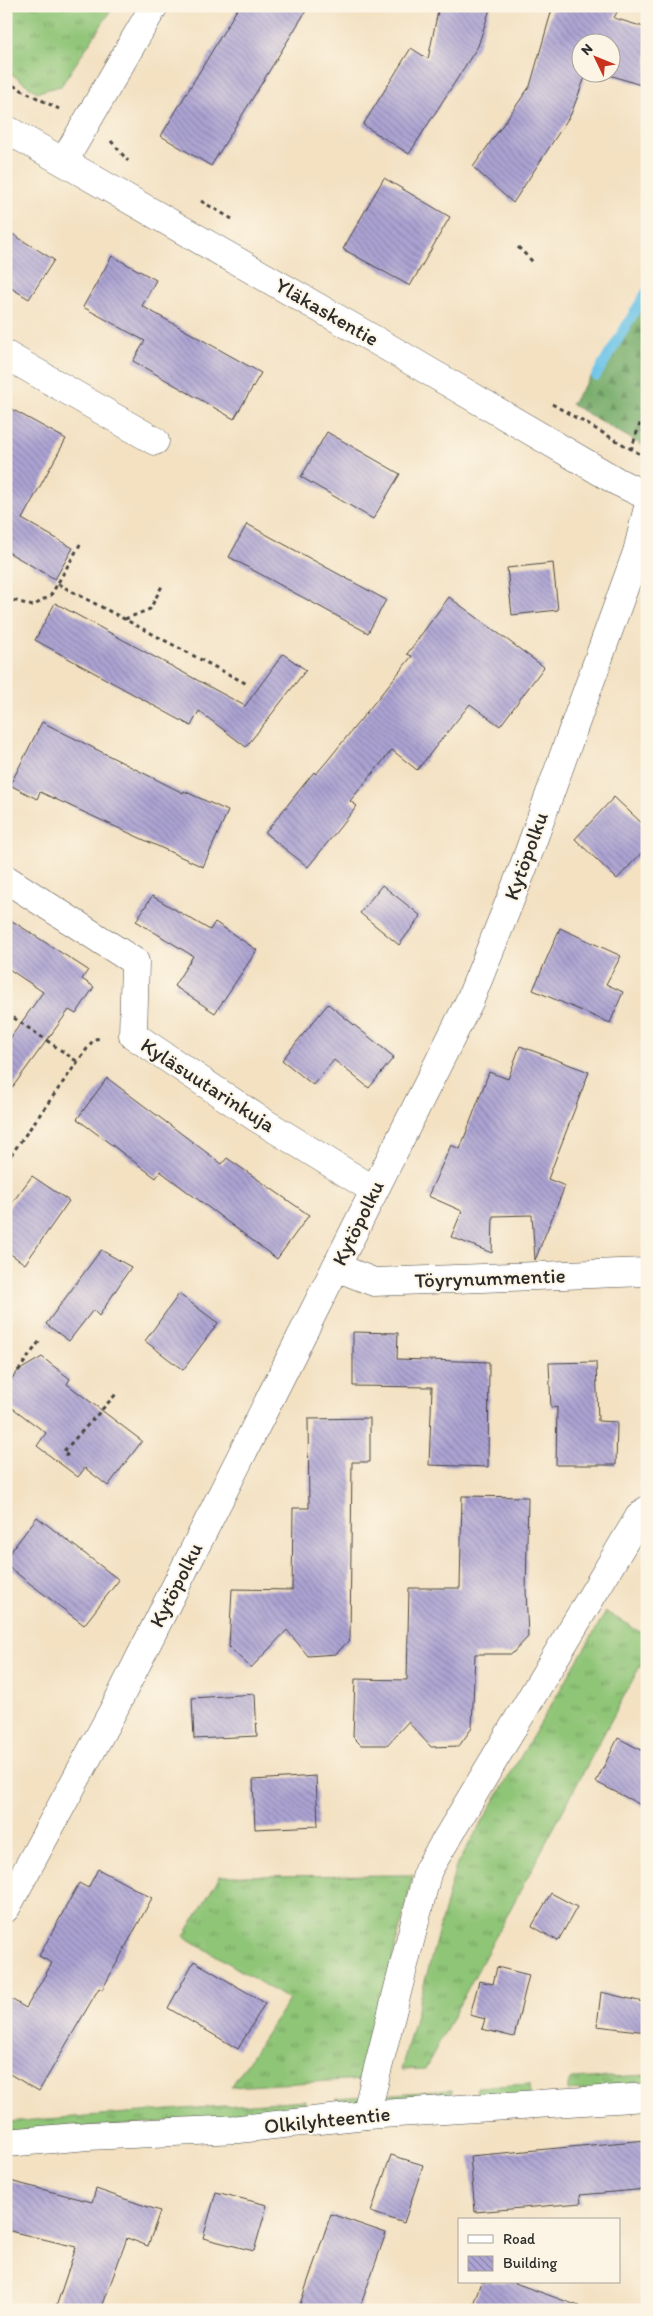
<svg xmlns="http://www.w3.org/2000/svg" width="653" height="2316" viewBox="0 0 653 2316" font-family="Itim,sans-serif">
  <defs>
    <pattern id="grass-tufts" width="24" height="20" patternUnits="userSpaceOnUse" patternTransform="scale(1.25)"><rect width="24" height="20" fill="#8fc577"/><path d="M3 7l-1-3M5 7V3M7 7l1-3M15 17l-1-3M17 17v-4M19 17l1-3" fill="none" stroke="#75a062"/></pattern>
    <pattern id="forest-firs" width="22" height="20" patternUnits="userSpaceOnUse" patternTransform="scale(1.25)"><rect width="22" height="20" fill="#73aa68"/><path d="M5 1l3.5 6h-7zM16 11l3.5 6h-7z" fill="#5f8b56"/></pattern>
    <pattern id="building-back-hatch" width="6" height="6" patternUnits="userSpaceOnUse" patternTransform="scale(1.25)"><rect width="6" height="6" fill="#aca3d3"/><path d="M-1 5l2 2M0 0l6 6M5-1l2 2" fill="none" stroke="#8c85ab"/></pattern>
  </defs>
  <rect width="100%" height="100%" fill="#fcf5e5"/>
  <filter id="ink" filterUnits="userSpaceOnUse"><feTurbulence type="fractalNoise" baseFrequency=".02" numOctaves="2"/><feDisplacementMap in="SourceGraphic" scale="10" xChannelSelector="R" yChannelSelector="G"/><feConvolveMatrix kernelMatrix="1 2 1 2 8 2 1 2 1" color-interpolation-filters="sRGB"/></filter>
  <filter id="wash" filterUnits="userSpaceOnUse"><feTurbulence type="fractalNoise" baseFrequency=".0096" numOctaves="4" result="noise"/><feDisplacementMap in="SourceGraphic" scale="20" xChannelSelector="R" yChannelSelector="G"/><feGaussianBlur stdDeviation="1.12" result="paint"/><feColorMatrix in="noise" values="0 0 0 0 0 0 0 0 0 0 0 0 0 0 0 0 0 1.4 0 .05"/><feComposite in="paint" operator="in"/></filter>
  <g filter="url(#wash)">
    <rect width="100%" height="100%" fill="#f3e1c2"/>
    <g fill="url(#grass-tufts)" stroke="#5d7851">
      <path d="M 11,6 L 114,6 L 61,86 L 37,92 L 6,70 L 6,13 Z"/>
      <path d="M 606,1612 L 647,1636 L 647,1653 L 425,2069 L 401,2070 L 456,1866 Z"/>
      <path d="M 413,1875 L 363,2079 L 231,2087 L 289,2000 L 184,1936 L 220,1876 Z"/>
      <path d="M 647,2075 L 647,2085 L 568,2091 L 568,2084 L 572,2079 Z"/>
      <path d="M 530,2084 L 531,2095 L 476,2099 L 477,2087 Z"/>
      <path d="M 452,2090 L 452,2101 L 334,2109 L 336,2098 Z"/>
      <path d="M 305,2100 L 306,2112 L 6,2133 L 6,2122 Z"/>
    </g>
    <path fill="url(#forest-firs)" stroke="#4f6a4a" d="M 647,299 L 647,448 L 571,404 Z"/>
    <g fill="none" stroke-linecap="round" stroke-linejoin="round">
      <path stroke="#6ac3e8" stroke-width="10" d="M 596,376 L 647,291"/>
    </g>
    <g id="blocks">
      <g fill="url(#building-back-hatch)">
        <path d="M 239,6 L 309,6 L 211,166 L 161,136 Z"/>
        <path d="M 439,6 L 491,6 L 478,46 L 409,154 L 363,125 L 411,48 L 428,59 Z"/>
        <path d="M 553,6 L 620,6 L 614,18 L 647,28 L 647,87 L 600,72 L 610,72 L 610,42 L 580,42 L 580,72 L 587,72 L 571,114 L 513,203 L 473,167 L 530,86 Z"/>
        <path d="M 384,178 L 450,217 L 410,286 L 343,249 Z"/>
        <path d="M 6,230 L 54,260 L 29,299 L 6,285 Z"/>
        <path d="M 112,256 L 156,280 L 142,306 L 261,373 L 234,419 L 133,361 L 145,341 L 83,307 Z"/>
        <path d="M 6,406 L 66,439 L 22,519 L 73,548 L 55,579 L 6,551 Z"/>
        <path d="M 327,432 L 400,474 L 373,519 L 301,477 Z"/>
        <path d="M 247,524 L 386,600 L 368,633 L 229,557 Z"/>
        <path d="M 553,563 L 558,610 L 512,615 L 507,568 Z"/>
        <path d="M 449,597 L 544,667 L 500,726 L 470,704 L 417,770 L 392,750 L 350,801 L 357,806 L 308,867 L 265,833 L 314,772 L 316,774 L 328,760 L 412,656 L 407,654 Z"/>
        <path d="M 55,603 L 245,706 L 283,654 L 306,670 L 246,747 L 199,711 L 191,726 L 35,640 Z"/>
        <path d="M 42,722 L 183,793 L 184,791 L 228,811 L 203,867 L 40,792 L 37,799 L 10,785 Z"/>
        <path d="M 614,797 L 647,828 L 647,847 L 617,879 L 575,839 Z"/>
        <path d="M 382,885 L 421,916 L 399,945 L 360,913 Z"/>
        <path d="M 152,896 L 210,930 L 215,922 L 257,950 L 215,1013 L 174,986 L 193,956 L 136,921 Z"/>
        <path d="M 6,917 L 88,970 L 82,979 L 94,987 L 76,1014 L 69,1010 L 6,1096 L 6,1044 L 43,992 L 6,967 Z"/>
        <path d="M 560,928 L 621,956 L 606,984 L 623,992 L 610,1023 L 533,990 Z"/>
        <path d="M 328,1004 L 394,1057 L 369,1088 L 334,1060 L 313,1085 L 282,1060 Z"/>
        <path d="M 520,1046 L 589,1072 L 548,1179 L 565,1186 L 535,1260 L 532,1215 L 493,1216 L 492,1253 L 451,1237 L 462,1211 L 428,1196 L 451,1145 L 460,1149 L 489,1072 L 508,1079 Z"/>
        <path d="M 107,1078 L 222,1164 L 227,1158 L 309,1215 L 277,1259 L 160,1171 L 156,1178 L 77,1119 Z"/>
        <path d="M 32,1176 L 69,1201 L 25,1264 L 6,1251 L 6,1211 Z"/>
        <path d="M 101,1250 L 131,1267 L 99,1316 L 93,1310 L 69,1341 L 46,1324 Z"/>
        <path d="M 179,1294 L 218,1323 L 183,1370 L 145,1341 Z"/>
        <path d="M 353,1332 L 398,1333 L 397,1359 L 489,1362 L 488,1467 L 429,1465 L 432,1387 L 353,1386 Z"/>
        <path d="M 42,1357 L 70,1379 L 67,1384 L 142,1441 L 108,1486 L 85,1468 L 78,1477 L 37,1446 L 46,1433 L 6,1403 L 6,1386 L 18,1371 Z"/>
        <path d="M 596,1362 L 598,1421 L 617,1422 L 616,1465 L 556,1465 L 557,1407 L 551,1408 L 549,1363 Z"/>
        <path d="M 370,1418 L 370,1462 L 352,1462 L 350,1639 L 336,1654 L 308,1656 L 287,1630 L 251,1668 L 229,1647 L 232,1589 L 292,1590 L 293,1508 L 309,1508 L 308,1419 Z"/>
        <path d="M 462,1496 L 528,1497 L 526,1590 L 528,1637 L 512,1654 L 475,1654 L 472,1728 L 459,1746 L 431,1747 L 408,1722 L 387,1745 L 361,1745 L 353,1737 L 355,1679 L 407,1680 L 409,1588 L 460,1588 Z"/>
        <path d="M 37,1517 L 119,1580 L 84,1625 L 6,1565 L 6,1558 Z"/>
        <path d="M 255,1694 L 257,1736 L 194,1739 L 192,1698 Z"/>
        <path d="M 618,1738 L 647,1753 L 647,1808 L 596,1782 Z"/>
        <path d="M 316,1776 L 318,1826 L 255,1829 L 253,1780 Z"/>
        <path d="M 98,1869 L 152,1898 L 102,1990 L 99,1988 L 39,2091 L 6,2072 L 6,1996 L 26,2008 L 52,1963 L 39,1956 L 79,1883 L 88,1888 Z"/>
        <path d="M 551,1893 L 577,1907 L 558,1941 L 532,1926 Z"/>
        <path d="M 194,1961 L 265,2003 L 238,2049 L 168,2008 Z"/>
        <path d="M 497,1967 L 529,1975 L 514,2037 L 482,2029 L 485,2019 L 470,2015 L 479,1981 L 493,1984 Z"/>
        <path d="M 601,1992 L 647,2003 L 647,2032 L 597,2026 Z"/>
        <path d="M 647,2140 L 647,2189 L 580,2195 L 581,2203 L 475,2212 L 470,2156 Z"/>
        <path d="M 391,2155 L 423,2165 L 404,2223 L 371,2212 Z"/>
        <path d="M 6,2180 L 92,2202 L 96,2189 L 160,2211 L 148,2246 L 127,2238 L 101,2310 L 55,2310 L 76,2247 L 6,2230 Z"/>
        <path d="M 216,2192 L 267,2205 L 254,2251 L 203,2238 Z"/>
        <path d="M 331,2214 L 386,2233 L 359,2310 L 298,2310 Z"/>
        <path d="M 481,2282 L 512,2282 L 579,2306 L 578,2310 L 471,2310 Z"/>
      </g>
    </g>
  </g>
  <g filter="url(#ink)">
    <use href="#blocks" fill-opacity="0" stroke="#494642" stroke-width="1"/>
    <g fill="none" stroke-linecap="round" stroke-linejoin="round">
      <defs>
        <g id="minor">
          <path d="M 64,161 L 154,6"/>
          <path d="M 6,355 L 155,441"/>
          <path d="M 6,879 L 135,962 L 133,1035 L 257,1118 L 374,1190"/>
          <path d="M 336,1267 L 374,1282 L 647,1272"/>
          <path d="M 6,1908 L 114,1709 L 470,1000 L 523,868 L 571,735 L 637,552 L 647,511"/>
          <path d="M 366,2115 L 428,1870 L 639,1517 L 647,1510"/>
          <path d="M 6,2143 L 88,2136 L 239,2129 L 366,2115 L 647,2097"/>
        </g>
        <path id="tertiary" d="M 6,129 L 396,352 L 618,482 L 647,496"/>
      </defs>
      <use href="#minor" stroke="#494642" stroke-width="29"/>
      <use href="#tertiary" stroke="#494642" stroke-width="29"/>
      <g stroke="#494642" stroke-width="3" stroke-dasharray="4 4" stroke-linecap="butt">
        <path d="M 6,82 L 59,109"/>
        <path d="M 111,141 L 128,161"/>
        <path d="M 201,201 L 232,219"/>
        <path d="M 518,247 L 535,264"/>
        <path d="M 552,404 L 647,458"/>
        <path d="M 631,450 L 647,403"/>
        <path d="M 58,584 L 247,684"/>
        <path d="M 6,598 L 33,606 L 51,595 L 82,541"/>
        <path d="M 125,619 L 150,609 L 162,586"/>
        <path d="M 6,1016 L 14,1018 L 78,1062"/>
        <path d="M 6,1162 L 94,1039 L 102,1038"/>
        <path d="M 18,1371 L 41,1339"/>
        <path d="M 68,1456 L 63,1452 L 117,1393"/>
      </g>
      <use href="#minor" stroke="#fff" stroke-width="28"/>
      <use href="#tertiary" stroke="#fff" stroke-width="28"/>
    </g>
  </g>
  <g text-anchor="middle" stroke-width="4" stroke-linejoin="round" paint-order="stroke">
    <g font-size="21" fill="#2b2b2b" stroke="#fcf5e5">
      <text transform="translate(327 312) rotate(30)" y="7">Yläkaskentie</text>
      <text transform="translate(526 856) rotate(-70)" y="7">Kytöpolku</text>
      <text transform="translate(208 1085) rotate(33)" y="7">Kyläsuutarinkuja</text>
      <text transform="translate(358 1223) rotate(-64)" y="7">Kytöpolku</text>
      <text transform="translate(490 1278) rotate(-2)" y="7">Töyrynummentie</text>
      <text transform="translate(176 1585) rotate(-63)" y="7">Kytöpolku</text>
      <text transform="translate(327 2120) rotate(-6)" y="7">Olkilyhteentie</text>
    </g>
  </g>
  <rect width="653" height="2316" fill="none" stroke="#fcf5e5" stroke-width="25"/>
  <rect x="458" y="2218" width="162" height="65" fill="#fcf5e5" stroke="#a8a49b"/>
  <rect x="468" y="2235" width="25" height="8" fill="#ffffff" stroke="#a8a49b"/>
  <text x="503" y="2244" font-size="15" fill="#2b2b2b">Road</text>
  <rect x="468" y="2256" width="25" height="15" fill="url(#building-back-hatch)" stroke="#a8a49b"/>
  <text x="503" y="2268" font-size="15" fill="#2b2b2b">Building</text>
  <g transform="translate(596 58) rotate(313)"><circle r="24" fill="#fcf5e5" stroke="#a8a49b"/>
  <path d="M0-4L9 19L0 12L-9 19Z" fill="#c8321e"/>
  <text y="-8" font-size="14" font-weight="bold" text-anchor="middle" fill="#2b2b2b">N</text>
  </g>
</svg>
